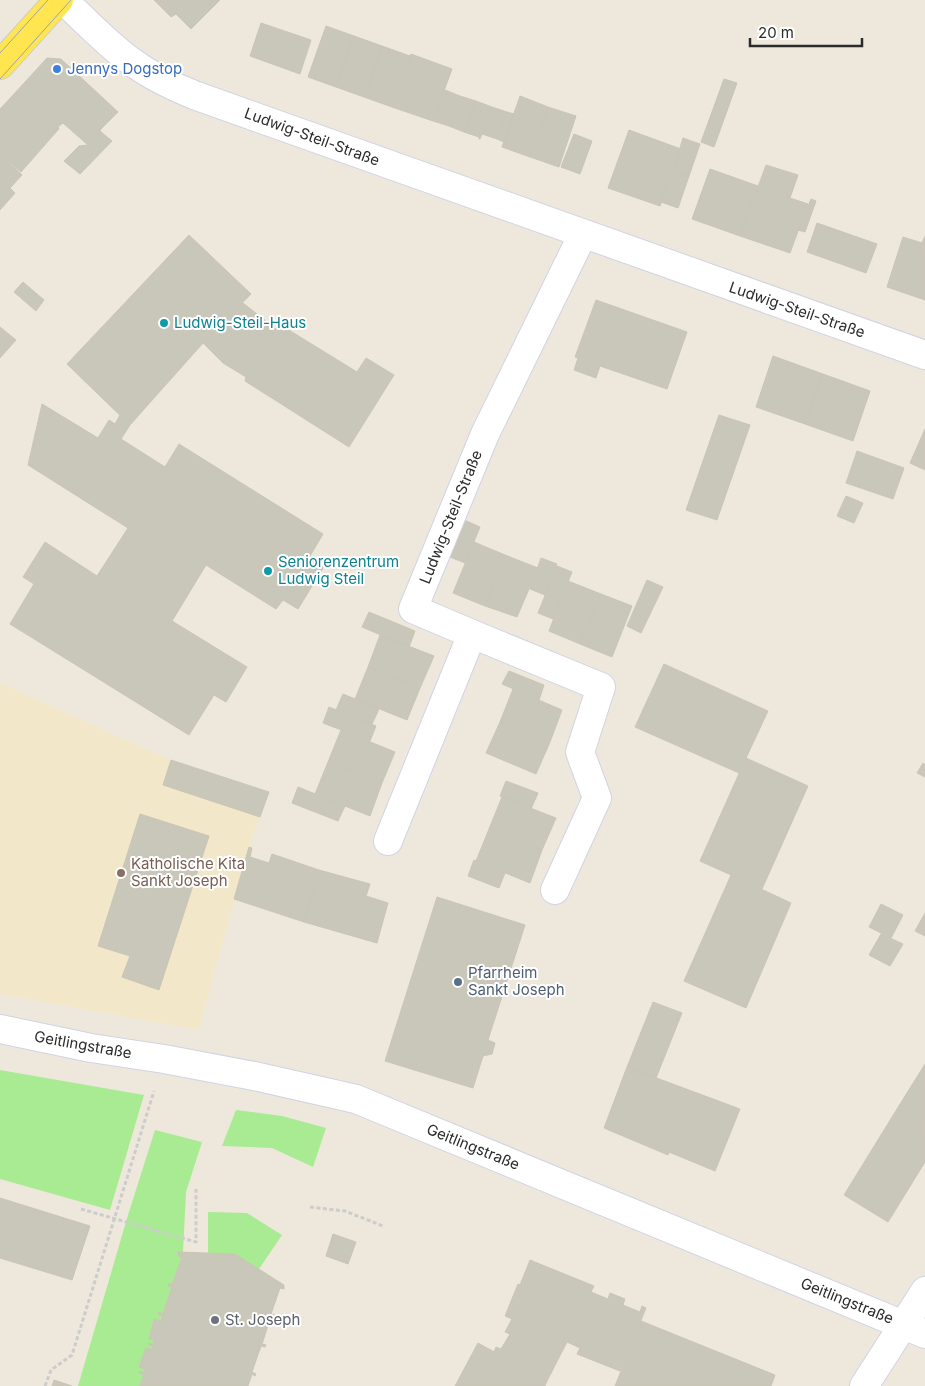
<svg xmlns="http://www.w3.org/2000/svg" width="925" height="1386" viewBox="0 0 925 1386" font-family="Inter,sans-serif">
  <rect width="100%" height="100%" fill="#eee8dc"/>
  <path fill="#f2e8c9" d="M 0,683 L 171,760 L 269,792 L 249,847 L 199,1030 L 0,994 Z"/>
  <g fill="#a8eb92">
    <path d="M 0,1070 L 144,1095 L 110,1210 L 0,1179 Z"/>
    <path d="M 236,1110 L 282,1116 L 326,1128 L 313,1167 L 272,1148 L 222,1146 Z"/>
    <path d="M 155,1130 L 202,1142 L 186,1192 L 183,1252 L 178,1253 L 178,1256 L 182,1257 L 172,1285 L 169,1283 L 168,1285 L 172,1287 L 163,1314 L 159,1312 L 159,1314 L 163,1316 L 161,1321 L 154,1319 L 149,1338 L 154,1340 L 153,1344 L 150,1343 L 149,1345 L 153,1346 L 152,1350 L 146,1348 L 140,1367 L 145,1369 L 144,1373 L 140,1371 L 139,1373 L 144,1375 L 140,1386 L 78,1386 L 128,1215 Z"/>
    <path d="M 208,1212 L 247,1213 L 282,1235 L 259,1269 L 235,1254 L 208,1253 Z"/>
  </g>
  <g fill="#c9c6ba" stroke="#cac5b5">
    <path d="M 154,0 L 220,0 L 191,29 L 176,14 L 171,17 Z"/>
    <path d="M 261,23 L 311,40 L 300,74 L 250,56 Z"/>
    <path d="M 326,26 L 354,36 L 336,87 L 308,77 Z"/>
    <path d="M 354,36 L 382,46 L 364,97 L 336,87 Z"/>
    <path d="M 382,46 L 410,56 L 392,107 L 364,97 Z"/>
    <path d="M 411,54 L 452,69 L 433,121 L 392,107 Z"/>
    <path d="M 47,58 L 61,59 L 118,112 L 100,130 L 101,132 L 88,145 L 63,123 L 58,127 L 59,129 L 57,131 L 15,93 Z"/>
    <path d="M 724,79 L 737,83 L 714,147 L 701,142 Z"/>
    <path d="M 445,90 L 460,96 L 449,126 L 433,121 Z"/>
    <path d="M 15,93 L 57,131 L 21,172 L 0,154 L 0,109 Z"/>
    <path d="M 460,96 L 476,101 L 464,132 L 449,126 Z"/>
    <path d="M 520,96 L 548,107 L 530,157 L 502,147 Z"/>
    <path d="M 476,101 L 492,107 L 480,139 L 479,139 L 479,137 L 464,132 Z"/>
    <path d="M 492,107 L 507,112 L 497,139 L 482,134 Z"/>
    <path d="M 548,107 L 576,116 L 559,167 L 530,157 Z"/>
    <path d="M 507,112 L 514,114 L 504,142 L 497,139 Z"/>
    <path d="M 629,130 L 681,149 L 660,206 L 608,188 Z"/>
    <path d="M 101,132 L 112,141 L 80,174 L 64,161 L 79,146 L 88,145 Z"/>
    <path d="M 574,134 L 592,141 L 580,174 L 561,167 Z"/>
    <path d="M 683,138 L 700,144 L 689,176 L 673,170 Z"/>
    <path d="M 0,154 L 22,175 L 10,188 L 15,193 L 0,210 Z"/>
    <path d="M 766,165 L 798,175 L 790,198 L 808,204 L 790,253 L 740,236 Z"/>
    <path d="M 710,169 L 758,186 L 740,236 L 692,219 Z"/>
    <path d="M 673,170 L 689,176 L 678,208 L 661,202 Z"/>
    <path d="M 811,199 L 816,201 L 805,232 L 798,230 Z"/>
    <path d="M 817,223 L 877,244 L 866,273 L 807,252 Z"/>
    <path d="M 189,235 L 251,294 L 203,343 L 130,425 L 67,364 Z"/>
    <path d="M 925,236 L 925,300 L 887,287 L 903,237 L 922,243 Z"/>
    <path d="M 23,282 L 44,300 L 36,311 L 14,292 Z"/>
    <path d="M 596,300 L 687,332 L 667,389 L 600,366 L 596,378 L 574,370 L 578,358 L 575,357 Z"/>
    <path d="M 243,303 L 276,329 L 279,324 L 357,372 L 366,358 L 394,375 L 349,447 L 245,381 L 246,377 L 223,363 L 203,343 Z"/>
    <path d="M 0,327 L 16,340 L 0,358 Z"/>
    <path d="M 773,356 L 823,374 L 805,424 L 756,407 Z"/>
    <path d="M 823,374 L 870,391 L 853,441 L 805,424 Z"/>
    <path d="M 42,404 L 98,438 L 109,420 L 115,424 L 120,415 L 130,425 L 121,439 L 165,467 L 179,444 L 323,534 L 310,556 L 325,565 L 298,609 L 283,600 L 276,609 L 206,565 L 172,621 L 247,667 L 226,702 L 214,695 L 189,735 L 10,624 L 34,584 L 23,577 L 45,542 L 97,576 L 128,528 L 28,465 Z"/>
    <path d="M 719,415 L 750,425 L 717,520 L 686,510 Z"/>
    <path d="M 925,429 L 925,470 L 910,463 Z"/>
    <path d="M 857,451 L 904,468 L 893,499 L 846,483 Z"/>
    <path d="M 846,496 L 863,503 L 854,523 L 837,516 Z"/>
    <path d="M 464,520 L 480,527 L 465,563 L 450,557 Z"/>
    <path d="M 474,542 L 505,555 L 485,606 L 453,593 Z"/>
    <path d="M 505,555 L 538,568 L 517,617 L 485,606 Z"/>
    <path d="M 541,558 L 557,564 L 545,595 L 530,589 Z"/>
    <path d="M 557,566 L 572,572 L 553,619 L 538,613 Z"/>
    <path d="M 647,580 L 663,587 L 641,633 L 627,626 Z"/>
    <path d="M 568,581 L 601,594 L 580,644 L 549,631 Z"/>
    <path d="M 601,594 L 632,606 L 612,657 L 580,644 Z"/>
    <path d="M 369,612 L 415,631 L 409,647 L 362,627 Z"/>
    <path d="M 380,635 L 434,656 L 420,688 L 368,667 Z"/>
    <path d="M 664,664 L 768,711 L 739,773 L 635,727 Z"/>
    <path d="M 368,667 L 420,688 L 407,720 L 355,699 Z"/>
    <path d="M 509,671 L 544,685 L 539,700 L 502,684 Z"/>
    <path d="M 513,689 L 562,710 L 550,742 L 500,722 Z"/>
    <path d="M 343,694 L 379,709 L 372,724 L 336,710 Z"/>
    <path d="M 329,707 L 376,726 L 370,741 L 323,723 Z"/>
    <path d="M 500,722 L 550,742 L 536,774 L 486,753 Z"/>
    <path d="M 341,730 L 395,752 L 382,783 L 328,762 Z"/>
    <path d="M 746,758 L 808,786 L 762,889 L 700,861 Z"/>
    <path d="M 171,760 L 269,792 L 260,817 L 163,785 Z"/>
    <path d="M 328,762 L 382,783 L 370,816 L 315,794 Z"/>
    <path d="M 923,763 L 925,765 L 925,777 L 917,773 Z"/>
    <path d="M 506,781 L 538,793 L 531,809 L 500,796 Z"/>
    <path d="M 298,787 L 345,806 L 338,821 L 292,803 Z"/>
    <path d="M 502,797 L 556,818 L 542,850 L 489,829 Z"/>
    <path d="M 140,814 L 209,836 L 159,990 L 122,977 L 130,956 L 98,946 Z"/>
    <path d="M 489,829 L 542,850 L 530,883 L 476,861 Z"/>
    <path d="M 249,847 L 252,848 L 250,857 L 269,863 L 272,854 L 319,870 L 304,922 L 234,899 Z"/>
    <path d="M 474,860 L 505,873 L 499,888 L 468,876 Z"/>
    <path d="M 319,870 L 370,884 L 366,896 L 388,903 L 377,943 L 304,922 Z"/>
    <path d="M 731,875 L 791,903 L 746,1008 L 684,981 Z"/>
    <path d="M 437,897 L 525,925 L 488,1040 L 495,1043 L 492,1054 L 483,1056 L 473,1088 L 385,1061 Z"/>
    <path d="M 881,904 L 903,915 L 891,938 L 869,927 Z"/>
    <path d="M 925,913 L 925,936 L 915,931 Z"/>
    <path d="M 881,934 L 903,944 L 890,966 L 869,955 Z"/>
    <path d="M 653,1002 L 682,1013 L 656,1078 L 627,1067 Z"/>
    <path d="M 925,1064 L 925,1126 L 897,1109 Z"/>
    <path d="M 627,1067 L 740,1109 L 715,1171 L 669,1152 L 668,1155 L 604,1128 Z"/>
    <path d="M 897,1109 L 925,1126 L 925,1162 L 888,1222 L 844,1195 Z"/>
    <path d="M 0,1198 L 90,1226 L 72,1280 L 0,1258 Z"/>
    <path d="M 333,1234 L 356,1242 L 348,1264 L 326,1256 Z"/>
    <path d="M 178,1252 L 235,1254 L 284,1285 L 284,1289 L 280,1288 L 271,1314 L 275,1315 L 274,1317 L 271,1316 L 262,1344 L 266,1345 L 265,1347 L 261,1346 L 252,1372 L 256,1374 L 255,1376 L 252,1374 L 248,1386 L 140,1386 L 144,1375 L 139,1373 L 140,1371 L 144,1373 L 145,1369 L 139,1367 L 146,1348 L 152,1350 L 153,1346 L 149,1345 L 149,1343 L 153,1344 L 154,1340 L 149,1339 L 154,1319 L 161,1321 L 163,1316 L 158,1314 L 159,1312 L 163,1314 L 172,1287 L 168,1286 L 169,1283 L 172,1285 L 182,1257 L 178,1256 Z"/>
    <path d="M 530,1260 L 594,1286 L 591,1292 L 608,1299 L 610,1293 L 625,1299 L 623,1305 L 640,1312 L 642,1306 L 646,1308 L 620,1371 L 577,1354 L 580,1348 L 567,1342 L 547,1381 L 494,1352 L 496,1347 L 501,1349 L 510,1334 L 505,1332 L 512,1319 L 505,1316 L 518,1284 L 520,1285 Z"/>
    <path d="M 641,1321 L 775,1375 L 771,1386 L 615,1386 Z"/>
    <path d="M 478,1343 L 547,1381 L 545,1386 L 455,1386 Z"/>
    <path d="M 54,1380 L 72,1386 L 52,1386 Z"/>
  </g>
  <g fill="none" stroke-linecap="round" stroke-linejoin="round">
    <defs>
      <g id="minor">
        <path d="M 63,0 C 86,21 107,44 132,62 C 151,76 172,86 194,95 L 925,355"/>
        <path d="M 472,634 L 601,687 L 580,752 L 597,798 L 555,890"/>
        <path d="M 388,841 L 472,634 L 413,609 L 485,434 L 583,234"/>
        <path d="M 0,1029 L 91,1048 L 164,1059 L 254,1076 L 356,1099 L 925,1334"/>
        <path d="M 864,1386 L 925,1291"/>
      </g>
      <path id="major" d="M 0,65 L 59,0"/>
    </defs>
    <use href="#minor" stroke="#d1d3e5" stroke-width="30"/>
    <use href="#major" stroke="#ccc" stroke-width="30"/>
    <g stroke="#ccc" stroke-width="3" stroke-dasharray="4 2.5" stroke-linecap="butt">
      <path d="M 310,1207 L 345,1211 L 383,1226"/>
      <path d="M 81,1209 L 196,1242 L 196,1189"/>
      <path d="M 45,1386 L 51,1370 L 72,1355 L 154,1091"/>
    </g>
    <use href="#minor" stroke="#fff" stroke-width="28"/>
    <use href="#major" stroke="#ffe650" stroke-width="28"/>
    <g stroke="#9e9fb8" stroke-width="1">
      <path d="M 0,53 L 48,0"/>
      <path d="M 0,79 L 71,0"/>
    </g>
  </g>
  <circle fill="#3f7fe0" stroke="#fff" stroke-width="2" cx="57" cy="69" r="5"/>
  <g fill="#0f9aa8" stroke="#fff" stroke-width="2">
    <circle cx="164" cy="323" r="5"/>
    <circle cx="268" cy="571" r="5"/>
  </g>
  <circle fill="#8d6e63" stroke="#fff" stroke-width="2" cx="121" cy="873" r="5"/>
  <circle fill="#5c6f8a" stroke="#fff" stroke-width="2" cx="458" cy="982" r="5"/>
  <circle fill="#6b7280" stroke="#fff" stroke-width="2" cx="215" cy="1320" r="5"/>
  <g text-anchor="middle" stroke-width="4" stroke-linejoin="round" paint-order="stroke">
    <g font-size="15" fill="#366cbe" stroke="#fff" text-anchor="start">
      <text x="67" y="74">Jennys Dogstop</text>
    </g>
    <g font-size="15" fill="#2b2b2b" stroke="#fff">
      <text transform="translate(312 137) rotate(20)" y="5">Ludwig-Steil-Straße</text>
      <text transform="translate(797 310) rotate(19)" y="5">Ludwig-Steil-Straße</text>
      <text transform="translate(451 517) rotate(-68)" y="5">Ludwig-Steil-Straße</text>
      <text transform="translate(83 1045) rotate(10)" y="5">Geitlingstraße</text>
      <text transform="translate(473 1147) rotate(22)" y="5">Geitlingstraße</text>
      <text transform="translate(847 1301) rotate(22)" y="5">Geitlingstraße</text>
    </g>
    <g font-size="15" fill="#0d838f" stroke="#fff" text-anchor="start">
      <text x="174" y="328">Ludwig-Steil-Haus</text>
      <text x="278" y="567">Seniorenzentrum<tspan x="278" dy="17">Ludwig Steil</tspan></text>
    </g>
    <g font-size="15" fill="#785e54" stroke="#fff" text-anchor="start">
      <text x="131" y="869">Katholische Kita<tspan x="131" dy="17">Sankt Joseph</tspan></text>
    </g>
    <g font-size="15" fill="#4e5e75" stroke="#fff" text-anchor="start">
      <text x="468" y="978">Pfarrheim<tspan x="468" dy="17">Sankt Joseph</tspan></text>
    </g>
    <g font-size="15" fill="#5b616d" stroke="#fff" text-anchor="start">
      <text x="225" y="1325">St. Joseph</text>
    </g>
  </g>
  <path d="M750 38v8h112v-8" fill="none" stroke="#2b2b2b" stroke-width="2.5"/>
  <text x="758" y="38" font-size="15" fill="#2b2b2b" stroke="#ffffff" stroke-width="4" paint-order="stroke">20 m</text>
</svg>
